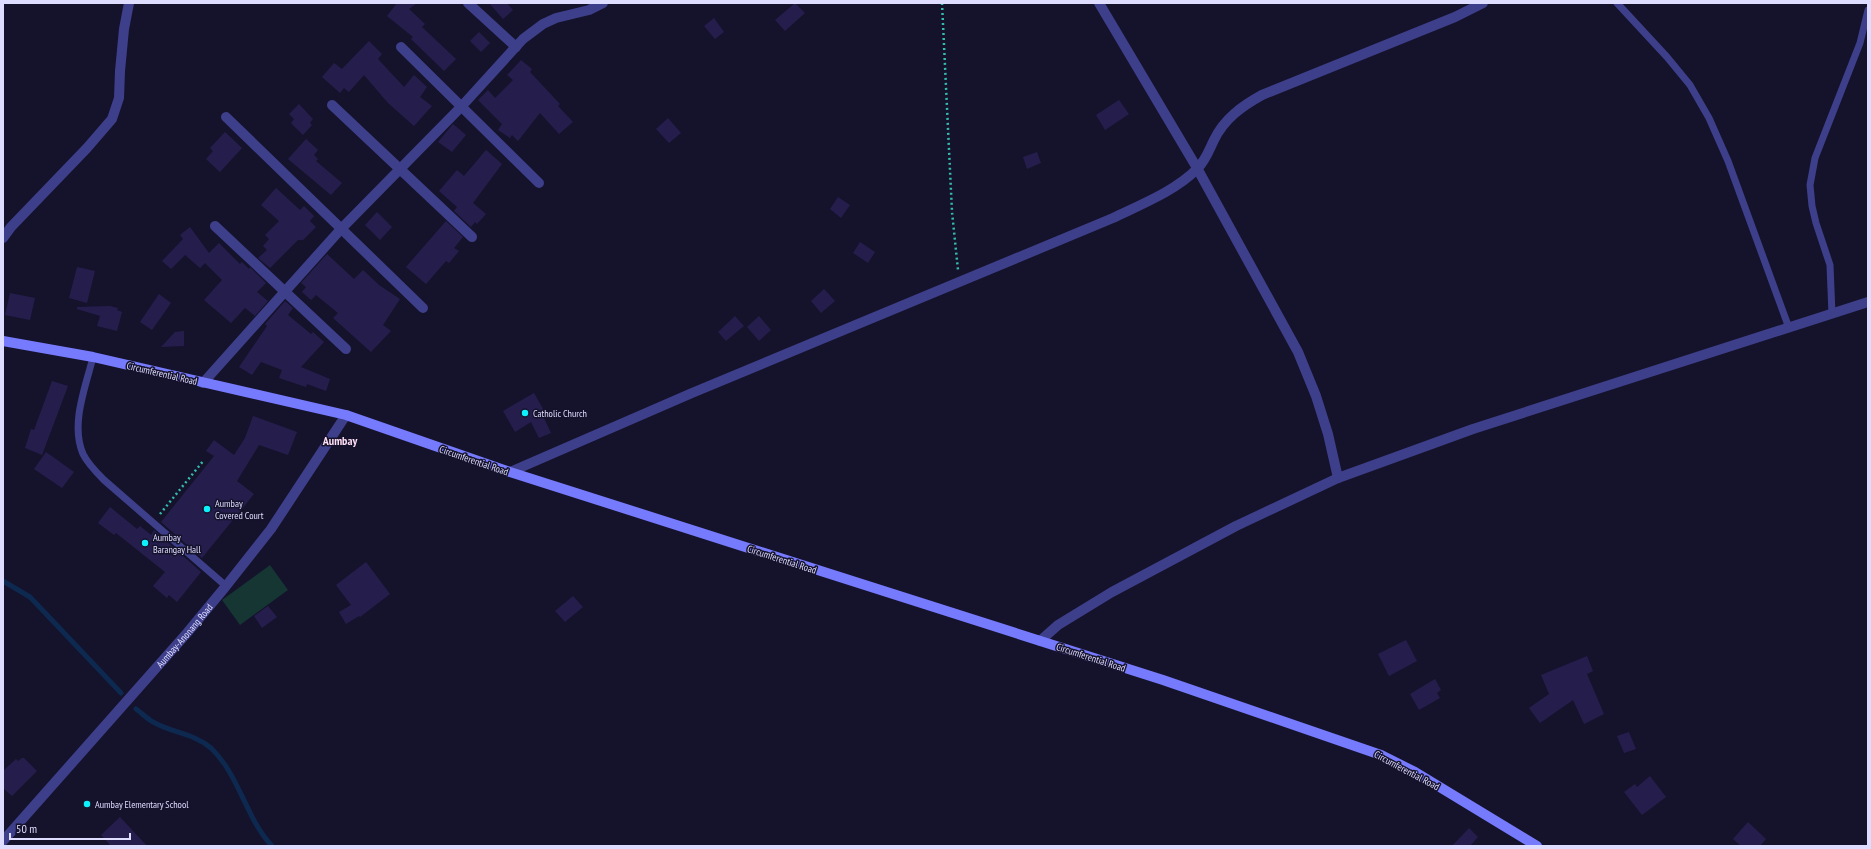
<svg xmlns="http://www.w3.org/2000/svg" width="1871" height="849" viewBox="0 0 1871 849" font-family="'PT Sans Narrow',sans-serif">
  <rect width="100%" height="100%" fill="#15122c"/>
  <path fill="#153633" d="M 270,565 L 288,590 L 240,625 L 222,600 Z"/>
  <g fill="none" stroke-linecap="round" stroke-linejoin="round">
    <g stroke="#0e294f" stroke-width="5">
      <path d="M 3,581 L 30,597 L 121,693"/>
      <path d="M 136,709 C 142,713 148,720 155,723 C 173,733 195,734 211,748 C 240,776 246,819 272,846"/>
    </g>
  </g>
  <g fill="#251e4d">
    <path d="M 397,3 L 417,3 L 409,9 L 425,24 L 422,27 L 456,59 L 444,71 L 411,39 L 413,37 L 387,16 Z"/>
    <path d="M 489,3 L 507,3 L 513,10 L 503,19 Z"/>
    <path d="M 795,3 L 805,13 L 785,31 L 775,20 Z"/>
    <path d="M 714,18 L 724,32 L 715,39 L 704,26 Z"/>
    <path d="M 479,32 L 490,43 L 481,52 L 470,41 Z"/>
    <path d="M 369,41 L 382,54 L 378,59 L 404,87 L 414,75 L 427,87 L 420,97 L 432,106 L 414,126 L 388,103 L 364,75 L 349,92 L 344,88 L 340,93 L 322,77 L 334,63 L 342,69 Z"/>
    <path d="M 521,60 L 532,69 L 530,72 L 560,104 L 558,106 L 573,122 L 559,134 L 540,113 L 518,141 L 512,135 L 510,138 L 498,130 L 502,124 L 478,100 L 488,90 L 495,98 L 513,80 L 507,75 Z"/>
    <path d="M 1119,100 L 1129,114 L 1105,130 L 1096,115 Z"/>
    <path d="M 299,104 L 313,119 L 310,123 L 312,125 L 303,135 L 291,123 L 294,119 L 289,114 Z"/>
    <path d="M 668,118 L 681,133 L 669,143 L 656,129 Z"/>
    <path d="M 453,124 L 466,135 L 452,152 L 438,142 Z"/>
    <path d="M 225,132 L 242,148 L 220,172 L 206,159 L 213,151 L 210,148 Z"/>
    <path d="M 306,139 L 318,150 L 314,155 L 318,159 L 316,161 L 342,183 L 331,195 L 288,159 Z"/>
    <path d="M 486,150 L 502,164 L 473,203 L 486,214 L 477,224 L 475,222 L 471,227 L 454,211 L 457,207 L 439,191 L 457,170 L 464,176 Z"/>
    <path d="M 1037,152 L 1041,163 L 1027,169 L 1023,157 Z"/>
    <path d="M 276,188 L 300,210 L 304,206 L 314,216 L 310,221 L 316,227 L 303,240 L 298,240 L 270,268 L 258,258 L 267,250 L 263,246 L 269,239 L 265,235 L 279,221 L 261,205 Z"/>
    <path d="M 838,197 L 850,205 L 841,218 L 830,209 Z"/>
    <path d="M 377,212 L 392,227 L 380,240 L 365,225 Z"/>
    <path d="M 446,221 L 463,237 L 454,248 L 459,251 L 449,263 L 446,261 L 426,284 L 406,267 Z"/>
    <path d="M 190,227 L 209,253 L 219,243 L 240,264 L 242,262 L 249,269 L 250,267 L 266,283 L 257,292 L 268,301 L 255,316 L 245,308 L 231,323 L 204,300 L 222,280 L 205,263 L 200,268 L 185,255 L 171,269 L 162,261 L 183,239 L 180,235 Z"/>
    <path d="M 860,242 L 875,252 L 868,263 L 853,253 Z"/>
    <path d="M 327,254 L 354,279 L 363,270 L 379,285 L 400,299 L 383,325 L 391,331 L 371,352 L 333,318 L 338,313 L 316,295 L 311,300 L 302,292 L 306,287 L 301,283 Z"/>
    <path d="M 77,267 L 95,271 L 87,303 L 69,298 Z"/>
    <path d="M 824,289 L 835,301 L 821,313 L 811,301 Z"/>
    <path d="M 10,293 L 35,298 L 30,320 L 5,315 Z"/>
    <path d="M 159,294 L 171,303 L 152,330 L 140,322 Z"/>
    <path d="M 285,301 L 293,308 L 288,315 L 311,334 L 313,332 L 324,342 L 301,367 L 330,379 L 326,391 L 307,384 L 306,387 L 279,378 L 282,370 L 261,362 L 252,375 L 239,367 L 267,326 L 265,324 Z"/>
    <path d="M 110,306 L 118,308 L 117,310 L 122,312 L 117,331 L 97,326 L 100,316 L 77,309 L 77,307 Z"/>
    <path d="M 735,316 L 744,326 L 726,341 L 718,332 Z"/>
    <path d="M 759,316 L 771,330 L 759,341 L 747,327 Z"/>
    <path d="M 184,331 L 184,346 L 161,347 L 175,332 Z"/>
    <path d="M 52,381 L 68,386 L 42,455 L 25,448 L 31,429 L 34,430 Z"/>
    <path d="M 534,393 L 546,414 L 543,416 L 551,433 L 539,438 L 531,422 L 515,432 L 503,411 Z"/>
    <path d="M 253,416 L 297,432 L 288,455 L 259,445 L 237,481 L 254,494 L 202,558 L 161,522 L 214,456 L 206,451 L 214,440 L 234,455 L 245,438 Z"/>
    <path d="M 46,452 L 74,472 L 62,488 L 34,469 Z"/>
    <path d="M 110,507 L 137,529 L 140,526 L 151,535 L 154,530 L 201,572 L 177,602 L 169,595 L 167,598 L 153,586 L 165,572 L 116,533 L 114,535 L 98,523 Z"/>
    <path d="M 366,562 L 390,594 L 360,617 L 359,616 L 346,624 L 339,612 L 351,605 L 336,585 Z"/>
    <path d="M 573,596 L 583,607 L 565,622 L 555,611 Z"/>
    <path d="M 268,606 L 277,617 L 262,628 L 254,616 Z"/>
    <path d="M 1406,640 L 1417,661 L 1389,676 L 1378,654 Z"/>
    <path d="M 1587,656 L 1593,671 L 1587,674 L 1604,714 L 1584,724 L 1573,700 L 1540,723 L 1529,708 L 1549,694 L 1541,675 Z"/>
    <path d="M 1435,679 L 1441,690 L 1437,693 L 1440,698 L 1419,710 L 1410,694 Z"/>
    <path d="M 1629,732 L 1636,749 L 1624,753 L 1617,736 Z"/>
    <path d="M 22,758 L 24,758 L 37,771 L 12,796 L 3,788 L 3,771 L 16,759 L 18,761 Z"/>
    <path d="M 1650,776 L 1666,797 L 1642,815 L 1624,792 L 1635,784 L 1637,787 Z"/>
    <path d="M 120,817 L 147,846 L 111,846 L 101,835 Z"/>
    <path d="M 1748,822 L 1766,839 L 1760,846 L 1741,846 L 1733,839 Z"/>
    <path d="M 1469,828 L 1478,837 L 1470,846 L 1452,846 Z"/>
  </g>
  <g fill="none" stroke-linecap="round" stroke-linejoin="round">
    <g stroke="#33bdae" stroke-width="2.5" stroke-dasharray="2 3" stroke-linecap="butt">
      <path d="M 942,3 L 952,212 L 958,270"/>
      <path d="M 160,514 L 204,460"/>
    </g>
    <g stroke="#3e3f8a" stroke-width="7">
      <path d="M 1617,3 L 1667,57 L 1690,85 L 1709,118 L 1728,161 L 1789,328"/>
      <path d="M 1832,314 L 1830,265 L 1816,223 L 1812,206 L 1810,185 L 1815,158 L 1860,43 L 1868,10"/>
      <path d="M 93,357 C 86,386 70,424 83,454 C 88,464 96,472 104,480 L 226,586"/>
    </g>
    <g stroke="#3e3f8a" stroke-width="10">
      <path d="M 468,3 L 516,47"/>
      <path d="M 1099,3 L 1197,168 L 1298,352 L 1316,396 L 1328,434 L 1338,478"/>
      <path d="M 401,47 L 539,183"/>
      <path d="M 332,105 L 472,237"/>
      <path d="M 226,117 L 423,308"/>
      <path d="M 215,226 L 346,349"/>
      <path d="M 3,238 L 11,227 L 87,148 L 112,119 L 119,98 L 120,71 L 124,29 L 129,3"/>
      <path d="M 203,383 L 341,229 L 461,107 L 523,39 L 543,24 L 556,18 L 589,10 L 603,3"/>
      <path d="M 510,472 L 692,393 L 1113,218 C 1142,204 1175,191 1197,169 C 1206,160 1209,150 1214,140 C 1224,119 1242,106 1262,95 L 1455,17 L 1483,3"/>
      <path d="M 1040,641 L 1058,625 L 1112,592 L 1236,526 L 1338,478 L 1473,429 L 1868,302"/>
    </g>
    <path stroke="#3e3f8a" stroke-width="10" id="s1" d="M 3,841 L 187,633 L 226,586 L 271,529 L 346,415"/>
    <path stroke="#767afd" stroke-width="10" d="M 3,341 L 93,357 L 346,415 L 510,472 L 1163,680 L 1381,755 L 1415,772 L 1537,846"/>
  </g>
  <g fill="#0cf1fc" stroke="#15122c" stroke-width="1.5">
    <circle cx="525" cy="413" r="4"/>
    <circle cx="207" cy="509" r="4"/>
    <circle cx="145" cy="543" r="4"/>
    <circle cx="87" cy="804" r="4"/>
  </g>
  <g text-anchor="middle" stroke-width="3" stroke-linejoin="round" paint-order="stroke">
    <g font-size="10" fill="#dfddff" stroke="#15122c">
      <text transform="translate(162 373) rotate(13)" y="4">Circumferential Road</text>
      <text transform="translate(474 460) rotate(19)" y="4">Circumferential Road</text>
      <text transform="translate(782 559) rotate(18)" y="4">Circumferential Road</text>
      <text dy="4" stroke="none"><textPath href="#s1" startOffset="274">Aumbay-Anonang Road</textPath></text>
      <text transform="translate(1091 657) rotate(18)" y="4">Circumferential Road</text>
      <text transform="translate(1407 770) rotate(28)" y="4">Circumferential Road</text>
    </g>
    <g font-size="10" fill="#dfddff" stroke="#15122c" text-anchor="start">
      <text x="533" y="417">Catholic Church</text>
      <text x="215" y="507">Aumbay<tspan x="215" dy="12">Covered Court</tspan></text>
      <text x="153" y="541">Aumbay<tspan x="153" dy="12">Barangay Hall</tspan></text>
      <text x="95" y="808">Aumbay Elementary School</text>
    </g>
    <g font-size="12" font-weight="bold" fill="#ffdff5" stroke="#15122c">
      <text x="340" y="445">Aumbay</text>
    </g>
  </g>
  <rect width="1871" height="849" fill="none" stroke="#dfddff" stroke-width="8"/>
  <path d="M10 833v6h120v-6" fill="none" stroke="#dfddff" stroke-width="2"/>
  <text x="16" y="833" font-size="12" fill="#dfddff" stroke="#15122c" stroke-width="3" paint-order="stroke">50 m</text>
</svg>
